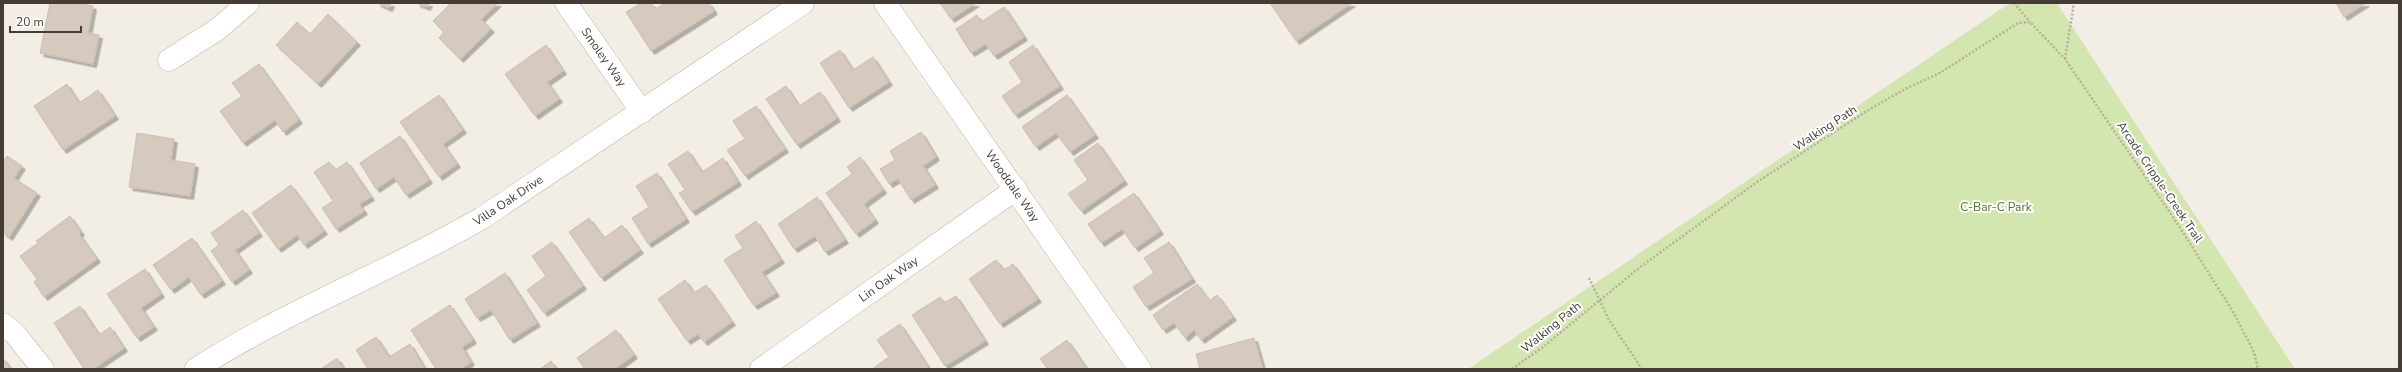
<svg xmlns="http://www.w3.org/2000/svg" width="2402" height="372" viewBox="0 0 2402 372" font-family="'Nunito Sans',sans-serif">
  <defs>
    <filter id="shadow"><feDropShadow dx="3.5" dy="3.5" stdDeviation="0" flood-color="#0004"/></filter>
  </defs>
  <rect width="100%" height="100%" fill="#f2ede5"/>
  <path fill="#d4e6af" d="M 2010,3 L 2057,3 L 2295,369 L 1468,369 Z"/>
  <g fill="#d6cabe" stroke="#cebeae" filter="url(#shadow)">
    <path d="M 50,3 L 77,3 L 93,6 L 88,33 L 99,35 L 93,64 L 40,53 Z"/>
    <path d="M 377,3 L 391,3 L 389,8 Z"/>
    <path d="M 416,3 L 429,3 L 427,7 Z"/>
    <path d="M 451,3 L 498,3 L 481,19 L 491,29 L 460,59 L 439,38 L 444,32 L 433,21 Z"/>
    <path d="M 641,3 L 651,3 L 655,9 L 665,3 L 709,3 L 714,11 L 651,51 L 626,12 Z"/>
    <path d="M 940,3 L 976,3 L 951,19 Z"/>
    <path d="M 1270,3 L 1352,3 L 1296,41 Z"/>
    <path d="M 2336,3 L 2366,3 L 2344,17 Z"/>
    <path d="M 1004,7 L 1024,37 L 994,56 L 986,44 L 971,53 L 956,29 L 977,15 L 981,22 Z"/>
    <path d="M 328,14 L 357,42 L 318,84 L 276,45 L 297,22 L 310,34 Z"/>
    <path d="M 546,45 L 563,71 L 547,82 L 559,99 L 535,116 L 505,74 Z"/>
    <path d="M 1033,45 L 1060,86 L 1015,115 L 1002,96 L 1022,82 L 1009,62 Z"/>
    <path d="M 840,50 L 853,70 L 873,57 L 889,82 L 849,108 L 820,63 Z"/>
    <path d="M 259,64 L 299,120 L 283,132 L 275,120 L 243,143 L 220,111 L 242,96 L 232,83 Z"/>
    <path d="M 67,84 L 79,103 L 98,90 L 115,116 L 63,150 L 34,106 Z"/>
    <path d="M 786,86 L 799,106 L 820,92 L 837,118 L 797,145 L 766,99 Z"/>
    <path d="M 439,95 L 463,130 L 443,144 L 457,164 L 439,177 L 400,122 Z"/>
    <path d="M 1067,95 L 1095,135 L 1070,152 L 1056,133 L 1036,147 L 1022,127 Z"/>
    <path d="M 756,106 L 785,149 L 745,176 L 727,150 L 745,139 L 733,121 Z"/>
    <path d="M 921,132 L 936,157 L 923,166 L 935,185 L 911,200 L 898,179 L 889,184 L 880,169 L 895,160 L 890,151 Z"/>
    <path d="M 137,133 L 174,139 L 171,160 L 195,164 L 190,196 L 129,187 Z"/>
    <path d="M 400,136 L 429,180 L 406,195 L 394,177 L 376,189 L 360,163 Z"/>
    <path d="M 1098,143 L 1124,181 L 1081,211 L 1068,194 L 1088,180 L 1074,160 Z"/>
    <path d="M 688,151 L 702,172 L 723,158 L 738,182 L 692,212 L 679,193 L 685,190 L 668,164 Z"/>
    <path d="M 7,156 L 22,166 L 14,178 L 37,193 L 9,237 L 3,233 L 3,163 Z"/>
    <path d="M 860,157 L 883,190 L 864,204 L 875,220 L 856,234 L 826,193 L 852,174 L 847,167 Z"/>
    <path d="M 329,162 L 335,170 L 347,162 L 371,197 L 359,204 L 364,211 L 336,229 L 322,208 L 333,201 L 314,172 Z"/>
    <path d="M 657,173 L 686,219 L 648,244 L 632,218 L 649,207 L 636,186 Z"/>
    <path d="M 291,185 L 324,231 L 304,245 L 297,235 L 278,249 L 252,213 Z"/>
    <path d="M 1134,193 L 1160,231 L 1135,248 L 1122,229 L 1101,243 L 1088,224 Z"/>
    <path d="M 817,197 L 845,240 L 825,252 L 815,236 L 794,249 L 778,224 Z"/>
    <path d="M 243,210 L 259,233 L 235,250 L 249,270 L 232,282 L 211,251 L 219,245 L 211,233 Z"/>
    <path d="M 70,216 L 81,232 L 79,234 L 97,259 L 44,297 L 34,282 L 37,279 L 20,256 L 38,243 L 36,241 Z"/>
    <path d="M 589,218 L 604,238 L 622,225 L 640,250 L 601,278 L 569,232 Z"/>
    <path d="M 756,221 L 781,260 L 762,272 L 776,293 L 754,306 L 724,260 L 743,248 L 735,236 Z"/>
    <path d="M 192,238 L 222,281 L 201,295 L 189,277 L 171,290 L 153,265 Z"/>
    <path d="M 552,242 L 583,286 L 544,313 L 527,290 L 546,276 L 532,256 Z"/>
    <path d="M 1169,242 L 1192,279 L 1146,307 L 1133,287 L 1154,273 L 1144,258 Z"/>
    <path d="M 996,260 L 1004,270 L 1013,264 L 1038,299 L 1000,324 L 969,279 Z"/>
    <path d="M 145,269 L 161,294 L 141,308 L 154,327 L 137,338 L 107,294 Z"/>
    <path d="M 505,273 L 537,323 L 510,340 L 491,310 L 477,318 L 465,299 Z"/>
    <path d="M 685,280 L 694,293 L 706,285 L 732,322 L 704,342 L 698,334 L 687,341 L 658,299 Z"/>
    <path d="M 1197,284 L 1209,301 L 1217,295 L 1233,317 L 1201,340 L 1194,330 L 1185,338 L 1174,323 L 1163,330 L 1153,315 Z"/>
    <path d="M 956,296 L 985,341 L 945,366 L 912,315 L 940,297 L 944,303 Z"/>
    <path d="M 450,305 L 473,340 L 462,347 L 471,362 L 460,369 L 436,369 L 411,330 Z"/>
    <path d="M 80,306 L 99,335 L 110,327 L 124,348 L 93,369 L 84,369 L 54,323 Z"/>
    <path d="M 900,324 L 928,367 L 925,369 L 872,369 L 889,357 L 877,340 Z"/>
    <path d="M 616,330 L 634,355 L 615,369 L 585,369 L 577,358 Z"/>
    <path d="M 376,337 L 389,357 L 410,344 L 425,369 L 368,369 L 356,350 Z"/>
    <path d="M 1254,338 L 1263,369 L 1200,369 L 1196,354 Z"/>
    <path d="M 1067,340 L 1087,369 L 1048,369 L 1040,359 Z"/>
    <path d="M 3,358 L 11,369 L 3,369 Z"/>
    <path d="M 337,358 L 344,369 L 321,369 Z"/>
    <path d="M 551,361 L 557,369 L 540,369 Z"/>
  </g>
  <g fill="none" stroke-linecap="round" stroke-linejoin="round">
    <defs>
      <g id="minor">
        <path id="s1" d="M 566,3 L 642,112"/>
        <path id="s2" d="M 885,3 L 1140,369"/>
        <path d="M 169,60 L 218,29 L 248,3"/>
        <path d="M 3,324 L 15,334 L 43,369"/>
        <path id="s3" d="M 761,369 L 1016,189"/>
      </g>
      <g id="tertiary">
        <path id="s4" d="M 196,369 C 287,310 389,272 482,218 L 803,3"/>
      </g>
    </defs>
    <use href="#minor" stroke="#c0b6ab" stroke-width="23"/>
    <use href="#tertiary" stroke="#c0b6ab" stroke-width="23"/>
    <g stroke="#bead9a" stroke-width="2.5" stroke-dasharray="2 2" stroke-linecap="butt">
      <path d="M 2014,3 L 2030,22"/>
      <path d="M 2065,59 L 2074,3"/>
      <path d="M 1589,278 L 1609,320 L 1642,369"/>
      <path d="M 1512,369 L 1543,347 L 1639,268 L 1757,182 L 1870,109 L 1905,89 L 1938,74 L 2018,23 L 2030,22 L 2065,59 L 2177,223 L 2232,310 L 2254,352 L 2258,369"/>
    </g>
    <use href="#minor" stroke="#fff" stroke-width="22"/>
    <use href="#tertiary" stroke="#fff" stroke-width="22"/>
  </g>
  <g text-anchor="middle" stroke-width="4" stroke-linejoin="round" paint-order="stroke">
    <g font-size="12" fill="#443c35" stroke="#fff">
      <text dy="4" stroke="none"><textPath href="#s1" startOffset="66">Smoley Way</textPath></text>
      <text transform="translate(1825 128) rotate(-33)" y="4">Walking Path</text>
      <text transform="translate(2160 182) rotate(56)" y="4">Arcade Cripple-Creek Trail</text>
      <text dy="4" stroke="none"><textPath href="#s2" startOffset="223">Wooddale Way</textPath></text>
      <text dy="4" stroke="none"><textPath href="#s4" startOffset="355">Villa Oak Drive</textPath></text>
      <text dy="4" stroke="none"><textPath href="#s3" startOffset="156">Lin Oak Way</textPath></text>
      <text transform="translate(1551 327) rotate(-39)" y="4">Walking Path</text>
    </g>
    <g font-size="12" fill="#4f742a" stroke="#fff">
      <text x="1996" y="211">C-Bar-C Park</text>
    </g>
  </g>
  <rect width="2402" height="372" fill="none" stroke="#443c35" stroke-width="8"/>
  <path d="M10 26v6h71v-6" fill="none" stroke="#443c35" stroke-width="2"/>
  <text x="16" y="26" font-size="12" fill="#443c35" stroke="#ffffff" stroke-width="3" paint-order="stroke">20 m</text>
</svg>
